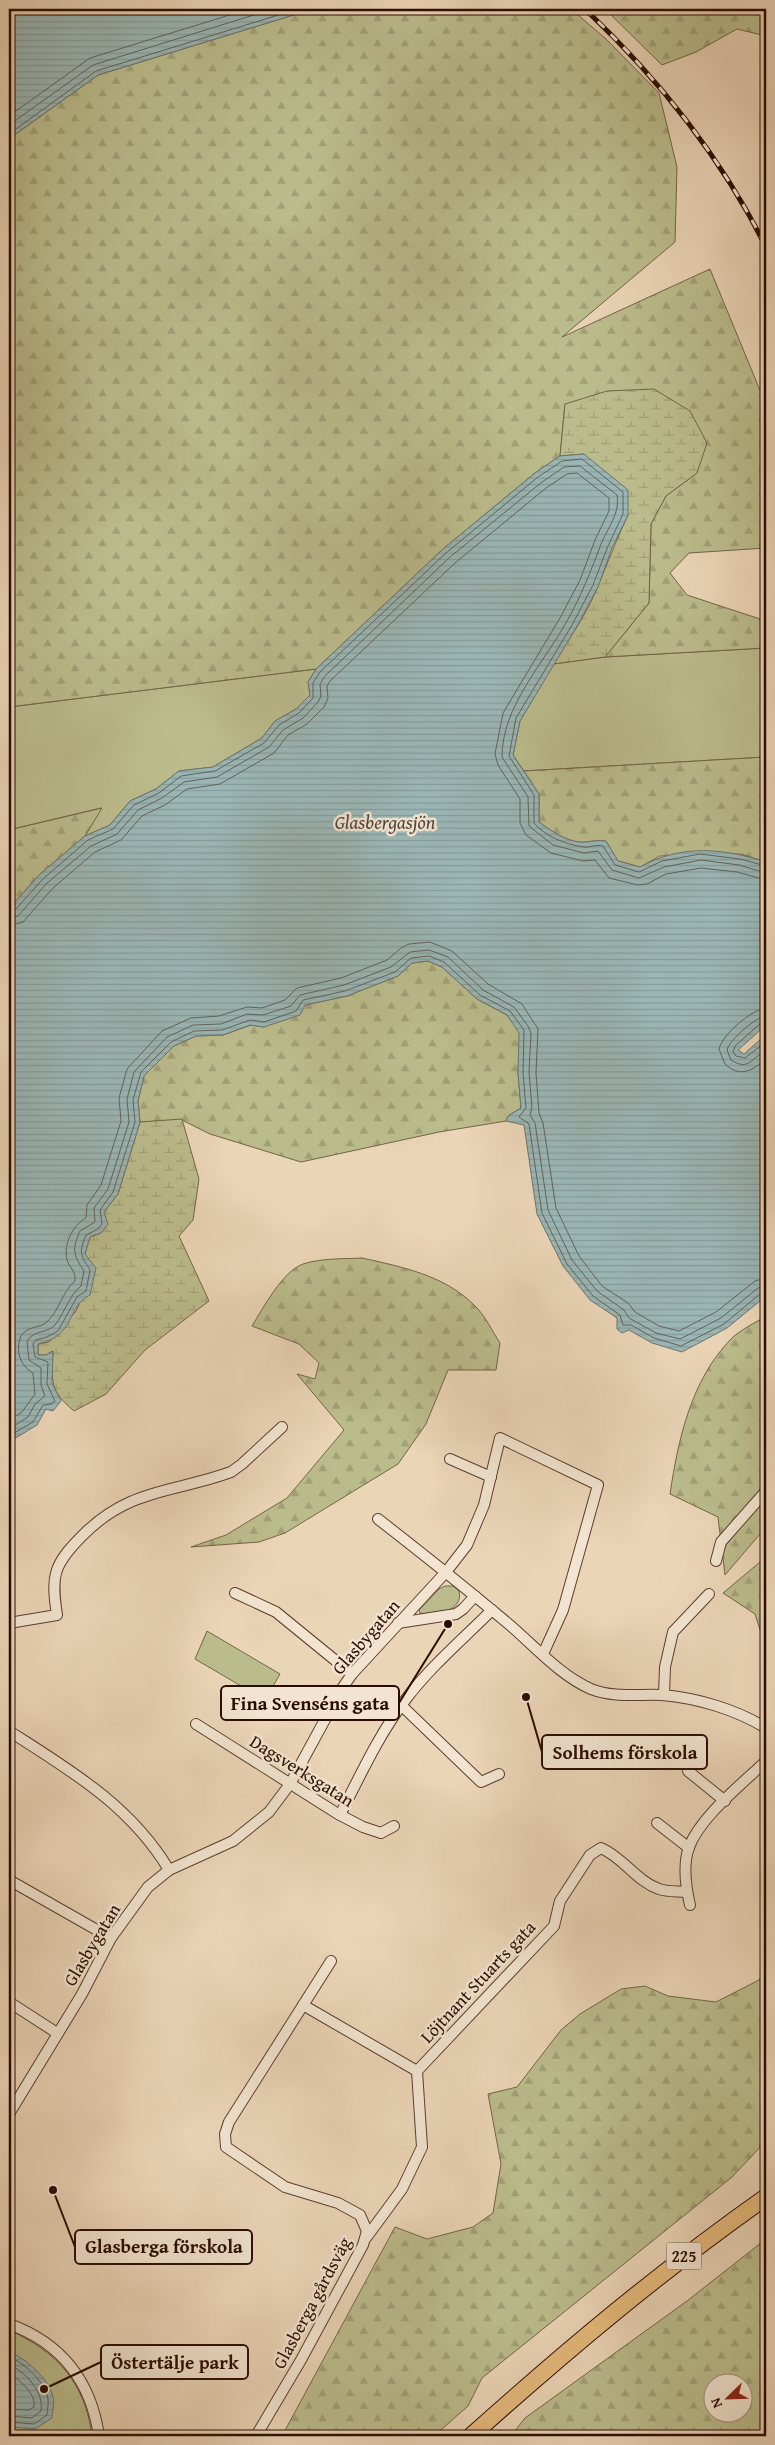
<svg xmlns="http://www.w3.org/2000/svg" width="775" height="2445" viewBox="0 0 775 2445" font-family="'Gentium Book Plus',serif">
  <defs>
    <pattern id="forest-firs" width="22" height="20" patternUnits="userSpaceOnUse" patternTransform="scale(1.25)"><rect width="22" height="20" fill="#bbbc8c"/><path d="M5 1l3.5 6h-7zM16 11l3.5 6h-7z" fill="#a1a077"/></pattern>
    <pattern id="wetland-marsh" width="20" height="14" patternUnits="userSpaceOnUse" patternTransform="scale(1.25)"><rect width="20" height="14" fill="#bbbc8c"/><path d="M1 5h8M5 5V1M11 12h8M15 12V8" fill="none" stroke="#a1a077"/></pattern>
    <pattern id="water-rules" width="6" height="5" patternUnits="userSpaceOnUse" patternTransform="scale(1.25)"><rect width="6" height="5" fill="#9ab7b6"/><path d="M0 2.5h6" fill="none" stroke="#859c9b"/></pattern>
  </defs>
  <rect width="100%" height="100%" fill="#ebd5b7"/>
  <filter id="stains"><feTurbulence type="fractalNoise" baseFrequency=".004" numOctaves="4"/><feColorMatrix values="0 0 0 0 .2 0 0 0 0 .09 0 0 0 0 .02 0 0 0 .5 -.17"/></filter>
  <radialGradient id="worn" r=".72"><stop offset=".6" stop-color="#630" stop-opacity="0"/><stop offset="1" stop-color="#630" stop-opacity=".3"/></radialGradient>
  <g fill="#bbbc8c" stroke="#736446">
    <path d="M 766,648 L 766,757 L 524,771 L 513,755 L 520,721 L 553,664 L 605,657 Z"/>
    <path d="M 316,669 L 308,682 L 310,695 L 296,709 L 275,721 L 262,738 L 213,767 L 179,771 L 156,789 L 130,801 L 110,825 L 85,836 L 101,808 L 9,830 L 9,707 Z"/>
    <path d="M 445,1586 L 453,1586 L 459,1591 C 464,1611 435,1616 420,1613 L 419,1610 L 439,1589 Z"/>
    <path d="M 207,1631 L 280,1674 L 265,1700 L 195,1659 Z"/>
    <path d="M 9,2330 C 57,2352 85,2382 92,2436 L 9,2436 Z"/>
  </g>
  <g fill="url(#forest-firs)" stroke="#736446" fill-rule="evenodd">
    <path d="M 306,9 L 571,9 L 605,38 L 659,93 L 677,167 L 675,242 L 562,337 L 710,269 L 766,405 L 766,548 L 689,553 L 670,573 L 687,595 L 766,621 L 766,648 L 605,657 L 649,603 L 651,524 L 666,496 L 697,473 L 565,404 L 560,456 L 535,473 L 443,549 L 316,669 L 9,707 L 9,168 L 13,160 L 13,136 L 98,75 L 300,13 Z"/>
    <path d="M 605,9 L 766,9 L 766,36 L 737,29 L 696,52 L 662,65 Z"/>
    <path d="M 766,757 L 766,862 L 741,854 L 660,856 L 640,867 L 618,861 L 606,841 C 598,840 594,841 586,842 C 569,844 551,831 539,822 L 539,794 L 524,771 Z"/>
    <path d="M 102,808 L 85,836 L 39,875 L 9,909 L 9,830 Z"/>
    <path d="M 428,961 L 442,967 L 477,999 L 507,1015 L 520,1033 L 518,1073 L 521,1108 L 508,1116 L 506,1121 L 439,1132 L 301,1162 L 210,1134 L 182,1120 L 140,1122 L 138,1101 L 144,1076 L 174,1046 L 196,1036 L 223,1035 L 251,1025 L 264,1027 L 305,1005 L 347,996 L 398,976 L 412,963 Z"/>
    <path d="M 362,1258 C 402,1267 444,1275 474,1305 C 485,1315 492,1331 500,1343 L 496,1370 L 448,1370 L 426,1424 L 398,1464 L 285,1533 L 259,1542 L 191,1547 L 226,1535 L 287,1498 L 344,1430 L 297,1374 L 315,1379 L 319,1363 L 299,1344 L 252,1326 C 263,1308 283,1271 303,1264 C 322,1258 343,1259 362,1258 Z"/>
    <path d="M 766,1316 L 766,1527 L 725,1575 L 718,1517 L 670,1494 C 678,1440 691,1380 731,1339 C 740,1330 755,1323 766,1316 Z"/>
    <path d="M 766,1557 L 766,1648 L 755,1614 L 723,1593 Z"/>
    <path d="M 766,1967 L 766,2141 L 732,2177 L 482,2378 L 468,2406 L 434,2436 L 282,2436 L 395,2227 L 427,2239 L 473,2227 L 493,2213 L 501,2164 L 488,2094 L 517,2087 L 561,2030 L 580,2014 L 621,1989 L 645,1986 L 668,1996 L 716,2002 L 759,1980 Z"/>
    <path d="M 766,2239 L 766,2436 L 511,2436 L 525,2418 L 687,2301 ZM 712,2382 L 742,2382 L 742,2412 L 712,2412 Z"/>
  </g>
  <g fill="url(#wetland-marsh)" stroke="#736446">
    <path d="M 654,389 L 690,411 L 707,443 L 697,473 L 666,496 L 651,524 L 649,603 L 605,657 L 553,664 C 569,639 587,614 598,586 C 608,562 617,538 628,515 L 584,454 L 560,456 L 565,404 L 607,391 Z"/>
    <path d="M 182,1119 L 199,1179 L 193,1220 L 179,1236 L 209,1301 L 145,1350 L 106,1394 L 74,1411 C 49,1390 52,1382 53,1351 L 46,1355 L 38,1355 L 38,1344 L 49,1342 L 76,1311 L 81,1300 L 85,1254 L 90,1237 L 101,1233 L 104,1212 L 118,1194 L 140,1122 Z"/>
  </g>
  <g fill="url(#water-rules)" stroke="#6e736d">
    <path d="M 9,9 L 306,9 L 300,13 L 98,75 L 13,136 L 13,160 L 9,168 Z"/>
    <path d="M 584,454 L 628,490 L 628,515 L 612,548 L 598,587 L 576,628 L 520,721 L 513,755 L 539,794 L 539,822 C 551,831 570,844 586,842 C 594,841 598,840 606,841 L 618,861 L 640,867 C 682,844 722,848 766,862 L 766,1025 L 738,1050 L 744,1054 L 762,1038 L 766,1042 L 766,1296 L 727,1328 L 682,1352 L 652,1343 L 629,1330 L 622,1333 L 617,1329 L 617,1318 L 590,1300 L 563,1266 L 537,1214 L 524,1125 L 506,1121 L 508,1116 L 521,1108 L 518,1073 L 519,1033 L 507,1015 L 477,999 L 442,967 L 428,961 L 412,963 L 398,976 L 347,996 L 305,1005 L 300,1015 L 264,1027 L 250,1025 L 223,1035 L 196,1036 L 174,1046 L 144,1076 L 138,1101 L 140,1122 L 118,1194 L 104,1212 L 108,1224 L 101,1233 L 90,1237 L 85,1254 L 96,1268 L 90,1295 C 65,1308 77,1335 38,1344 L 38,1355 L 46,1355 L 53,1351 L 52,1383 L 61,1401 L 53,1411 L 46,1409 L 37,1425 L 9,1442 L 9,909 L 39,875 L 85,836 L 110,825 L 130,801 L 156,789 L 179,771 L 213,767 L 262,738 L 275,721 L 296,709 L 310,695 L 308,682 L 316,669 L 443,549 L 535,473 L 560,456 Z"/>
    <path d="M 9,2352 C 26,2358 49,2379 53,2397 C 55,2403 52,2412 52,2418 L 35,2429 L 9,2427 Z"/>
  </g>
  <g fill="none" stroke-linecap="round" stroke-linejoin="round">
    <g stroke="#62625b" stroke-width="1">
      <path d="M 9,116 L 90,58 L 249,9"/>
      <path d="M 9,125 L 93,65 L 273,9"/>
      <path d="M 9,134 L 96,71 L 298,9"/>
      <path d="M 9,912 L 14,911 L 43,879 L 88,840 L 113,829 L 134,805 L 159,793 L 181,776 L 215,771 L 264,743 L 279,725 L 299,713 L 313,698 L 313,683 L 320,672 L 446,553 L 538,477 L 562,461 L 582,459 L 623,492 L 623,514 L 608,546 L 593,585 L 572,625 L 516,718 L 509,756 L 534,795 L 534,823 C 546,837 565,844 583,847 C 590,848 595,844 603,846 L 615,865 L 639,872 L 662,861 L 700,854 L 740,859 L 766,866"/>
      <path d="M 9,919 L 18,916 L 47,883 L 91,846 L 117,834 L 138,810 L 162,798 L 184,782 L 217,777 L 269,747 L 283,730 L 303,718 L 318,702 L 321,696 L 320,684 L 325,676 L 450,557 L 542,482 L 564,467 L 580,466 L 617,495 C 620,514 608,527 601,544 C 591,571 581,596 567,621 C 544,663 502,706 502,757 L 528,797 L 529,826 L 553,845 L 584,853 L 598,851 L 612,870 L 639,878 L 664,867 L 701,860 L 739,865 L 766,873"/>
      <path d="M 9,926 L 23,922 L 53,888 L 95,852 L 121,840 L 142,816 L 165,805 L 187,789 L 220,784 L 274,753 L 288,735 L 307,724 L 324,707 L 328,698 L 327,686 L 330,681 L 455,563 L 546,488 L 567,474 L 577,473 L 609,498 L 609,511 L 595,540 L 580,580 L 560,618 L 503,713 L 495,754 L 498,765 L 520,799 L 520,823 L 526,835 L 551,853 L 583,861 L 595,860 L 609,878 L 638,885 L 647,884 L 666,874 L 701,868 L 737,872 L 766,880"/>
      <path d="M 766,1008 C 752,1009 722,1035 719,1049 L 725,1064 C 740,1078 752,1071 766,1059"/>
      <path d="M 766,1016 C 757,1016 729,1040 727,1050 L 731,1060 C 750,1072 751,1057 766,1051"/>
      <path d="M 766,1022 L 761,1023 L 735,1046 L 733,1052 L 736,1056 L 745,1058 L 762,1045 L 766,1045"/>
      <path d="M 9,1420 L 22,1412 L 35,1394 L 33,1373 C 20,1365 15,1351 21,1336 C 28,1325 40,1329 48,1321 C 60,1309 62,1292 75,1281 C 76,1271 70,1269 67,1260 C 63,1244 73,1225 86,1218 L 87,1205 L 101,1185 L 121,1121 L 119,1098 L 127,1069 L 162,1031 L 191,1018 L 219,1016 L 247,1007 L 262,1008 L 285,1000 L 297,988 L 341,978 L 387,960 L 401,948 L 409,944 L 430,942 L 452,951 L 488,984 L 522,1004 L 538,1029 L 536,1073 L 539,1113 L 543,1123 L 556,1208 L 579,1256 L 602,1286 L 628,1303 L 635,1312 L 659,1326 L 679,1331 L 716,1312 L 755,1281 L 766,1278"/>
      <path d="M 9,1429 L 28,1417 L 35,1404 L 45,1396 L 41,1385 L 41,1368 L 29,1360 L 27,1342 C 32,1330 45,1334 54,1326 C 65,1313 68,1297 81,1286 L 84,1271 C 73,1255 72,1249 80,1231 L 95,1222 L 94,1208 L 108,1189 L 129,1122 L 127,1099 L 134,1072 L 167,1037 L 193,1025 L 221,1024 L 247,1014 L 263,1015 L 291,1006 L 300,995 L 344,985 L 391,967 L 410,952 L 429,950 L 448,957 L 483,990 L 514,1007 L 528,1026 L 531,1033 L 529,1072 L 532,1107 L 530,1115 L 535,1123 L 548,1210 L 572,1260 L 597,1291 L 624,1310 L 629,1318 L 656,1333 L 680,1339 L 721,1318 L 758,1288 L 766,1286"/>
      <path d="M 9,1436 L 33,1422 L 43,1405 L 51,1404 L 55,1401 L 47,1384 L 48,1362 L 35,1357 L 33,1344 L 36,1340 L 47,1337 L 58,1331 L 77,1297 L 86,1291 L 90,1270 C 80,1254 79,1253 86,1235 L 98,1229 L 102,1224 L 100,1210 L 113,1192 L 135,1122 L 133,1100 L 141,1072 L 171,1042 L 194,1031 L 222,1030 L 250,1020 L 264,1022 L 296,1011 L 303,1000 L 345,991 L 395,972 L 411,958 L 429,956 L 444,962 L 480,995 L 510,1011 L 524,1030 L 523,1073 L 526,1108 L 519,1117 L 529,1124 L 542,1213 L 567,1264 L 593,1296 L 620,1315 L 623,1325 L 631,1325 L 654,1338 L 681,1346 L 724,1324 L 761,1293 L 766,1292"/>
      <path d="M 9,2357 C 24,2362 46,2383 48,2399 C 49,2404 47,2410 47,2415 L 34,2424 L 9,2422"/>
      <path d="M 9,2364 C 26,2373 44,2391 41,2411 L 32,2418 L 9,2416"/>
      <path d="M 9,2372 C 19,2381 36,2392 34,2407 L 29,2410 L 9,2409"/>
    </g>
    <defs>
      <g id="minor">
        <path d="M 450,1459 L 491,1477"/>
        <path d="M 378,1519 C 423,1554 467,1589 511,1626 C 535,1647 561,1676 591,1689 C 613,1698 639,1694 662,1695 C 698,1698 737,1710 766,1728"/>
        <path d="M 716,1561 L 721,1542 L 766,1491"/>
        <path d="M 235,1593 L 276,1612 L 352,1674"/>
        <path d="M 9,1623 L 57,1615 C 51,1576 53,1565 82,1536 C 129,1488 173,1493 231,1472 L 242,1464 L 282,1427"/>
        <path d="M 398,1623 L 456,1614 L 463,1609 L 475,1596"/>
        <path d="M 664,1695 L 665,1667 L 673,1632 L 709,1594"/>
        <path d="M 401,1705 L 481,1782 L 499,1774"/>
        <path d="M 196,1724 L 338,1814 L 363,1827 L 381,1833 L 394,1826"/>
        <path d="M 9,1731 C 70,1770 131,1806 169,1870"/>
        <path d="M 688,1771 L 725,1801"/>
        <path d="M 340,1815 C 360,1776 379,1734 406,1699 C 431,1666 463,1639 492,1610"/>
        <path d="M 657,1823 L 689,1848"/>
        <path d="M 9,1880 L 111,1938"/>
        <path d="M 690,1905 C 686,1888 683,1864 689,1847 C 701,1816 742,1784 766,1761"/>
        <path d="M 9,2002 L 57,2033"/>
        <path d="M 303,2005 L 417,2071"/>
        <path d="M 9,2114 L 82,1994 L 111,1938 L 148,1887 L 169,1870 L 233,1841 L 269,1812 L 290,1784 L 341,1690 L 352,1674 L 446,1572 L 467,1545 L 484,1505 L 500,1438 L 598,1485 L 563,1610 L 543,1654"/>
        <path d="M 366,2238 L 402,2189 L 422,2147 L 417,2071 L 554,1926 L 560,1901 L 590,1855 L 601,1848 C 624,1858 636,1881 659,1889 C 667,1892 678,1891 687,1892"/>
        <path d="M 9,2324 C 61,2343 91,2381 99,2436"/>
        <path d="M 256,2436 L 301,2360 L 363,2245 L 367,2231 L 360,2215 L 338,2203 L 285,2187 L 226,2147 L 225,2134 L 229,2122 L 331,1961"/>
      </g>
      <path id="primary" d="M 471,2436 C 567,2350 661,2271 766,2197"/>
    </defs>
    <use href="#minor" stroke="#5b3e2e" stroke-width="12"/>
    <use href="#primary" stroke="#2b0c00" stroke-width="18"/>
    <use href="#minor" stroke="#f2e4d0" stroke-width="10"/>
    <use href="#primary" stroke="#e6ba7c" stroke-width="16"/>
    <defs>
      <path id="rail" d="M 585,9 C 658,78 721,157 766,247"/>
    </defs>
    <use href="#rail" stroke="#2b0c00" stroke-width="5"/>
    <use href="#rail" stroke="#f2e4d0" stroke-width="3" stroke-dasharray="9" stroke-linecap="butt"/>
  </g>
  <g text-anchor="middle" stroke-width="5" stroke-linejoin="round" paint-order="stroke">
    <rect fill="#f2e4d0" stroke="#674d3e" stroke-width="1" x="666.5" y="2242.5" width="35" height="27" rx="4"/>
    <g font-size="16" font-weight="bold" fill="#2b0c00">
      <text x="684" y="2262">225</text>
    </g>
    <g font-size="18" fill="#2b0c00" stroke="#f2e4d0">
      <text transform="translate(366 1637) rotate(-49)" y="6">Glasbygatan</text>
      <text transform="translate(302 1771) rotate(32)" y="6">Dagsverksgatan</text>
      <text transform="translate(92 1945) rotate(-59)" y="6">Glasbygatan</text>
      <text transform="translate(478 1982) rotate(-47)" y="6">Löjtnant Stuarts gata</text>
      <text transform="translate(312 2303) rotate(-62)" y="6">Glasberga gårdsväg</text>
    </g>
    <g font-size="19" font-style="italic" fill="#524840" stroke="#f2e4d0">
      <text x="385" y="829">Glasbergasjön</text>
    </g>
  </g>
  <path fill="none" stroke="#2b0c00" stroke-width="2" d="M448 1624L399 1703M526 1697L542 1752M53 2190L75 2247M44 2389L101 2362"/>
  <g fill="#2b0c00" stroke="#f2e4d0" stroke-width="2">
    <circle cx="448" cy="1624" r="5"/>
    <circle cx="526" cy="1697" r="5"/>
    <circle cx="53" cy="2190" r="5"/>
    <circle cx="44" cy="2389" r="5"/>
  </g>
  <g fill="#f2e4d0" stroke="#2b0c00" stroke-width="2">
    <rect x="221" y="1686" width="178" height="34" rx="5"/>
    <rect x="542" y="1735" width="165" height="34" rx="5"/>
    <rect x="75" y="2230" width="177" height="34" rx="5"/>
    <rect x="101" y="2345" width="147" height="34" rx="5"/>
  </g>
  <g font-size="19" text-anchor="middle" font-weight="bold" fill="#2b0c00">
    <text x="310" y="1710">Fina Svenséns gata</text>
    <text x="625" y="1759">Solhems förskola</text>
    <text x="164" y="2253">Glasberga förskola</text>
    <text x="175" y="2369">Östertälje park</text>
  </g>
  <rect width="775" height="2445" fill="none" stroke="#ebd5b7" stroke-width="30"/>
  <rect x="10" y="10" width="755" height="2425" fill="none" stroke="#2b0c00" stroke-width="2.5"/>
  <rect x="15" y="15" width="745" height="2415" fill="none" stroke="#2b0c00"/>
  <g transform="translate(728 2398) rotate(247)"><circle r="24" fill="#f2e4d0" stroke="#a28e7d"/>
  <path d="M0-4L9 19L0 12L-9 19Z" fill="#8f2418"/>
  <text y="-8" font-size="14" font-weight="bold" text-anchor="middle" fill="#2b0c00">N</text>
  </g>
  <rect width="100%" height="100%" filter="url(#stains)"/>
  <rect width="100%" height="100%" fill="url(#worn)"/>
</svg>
